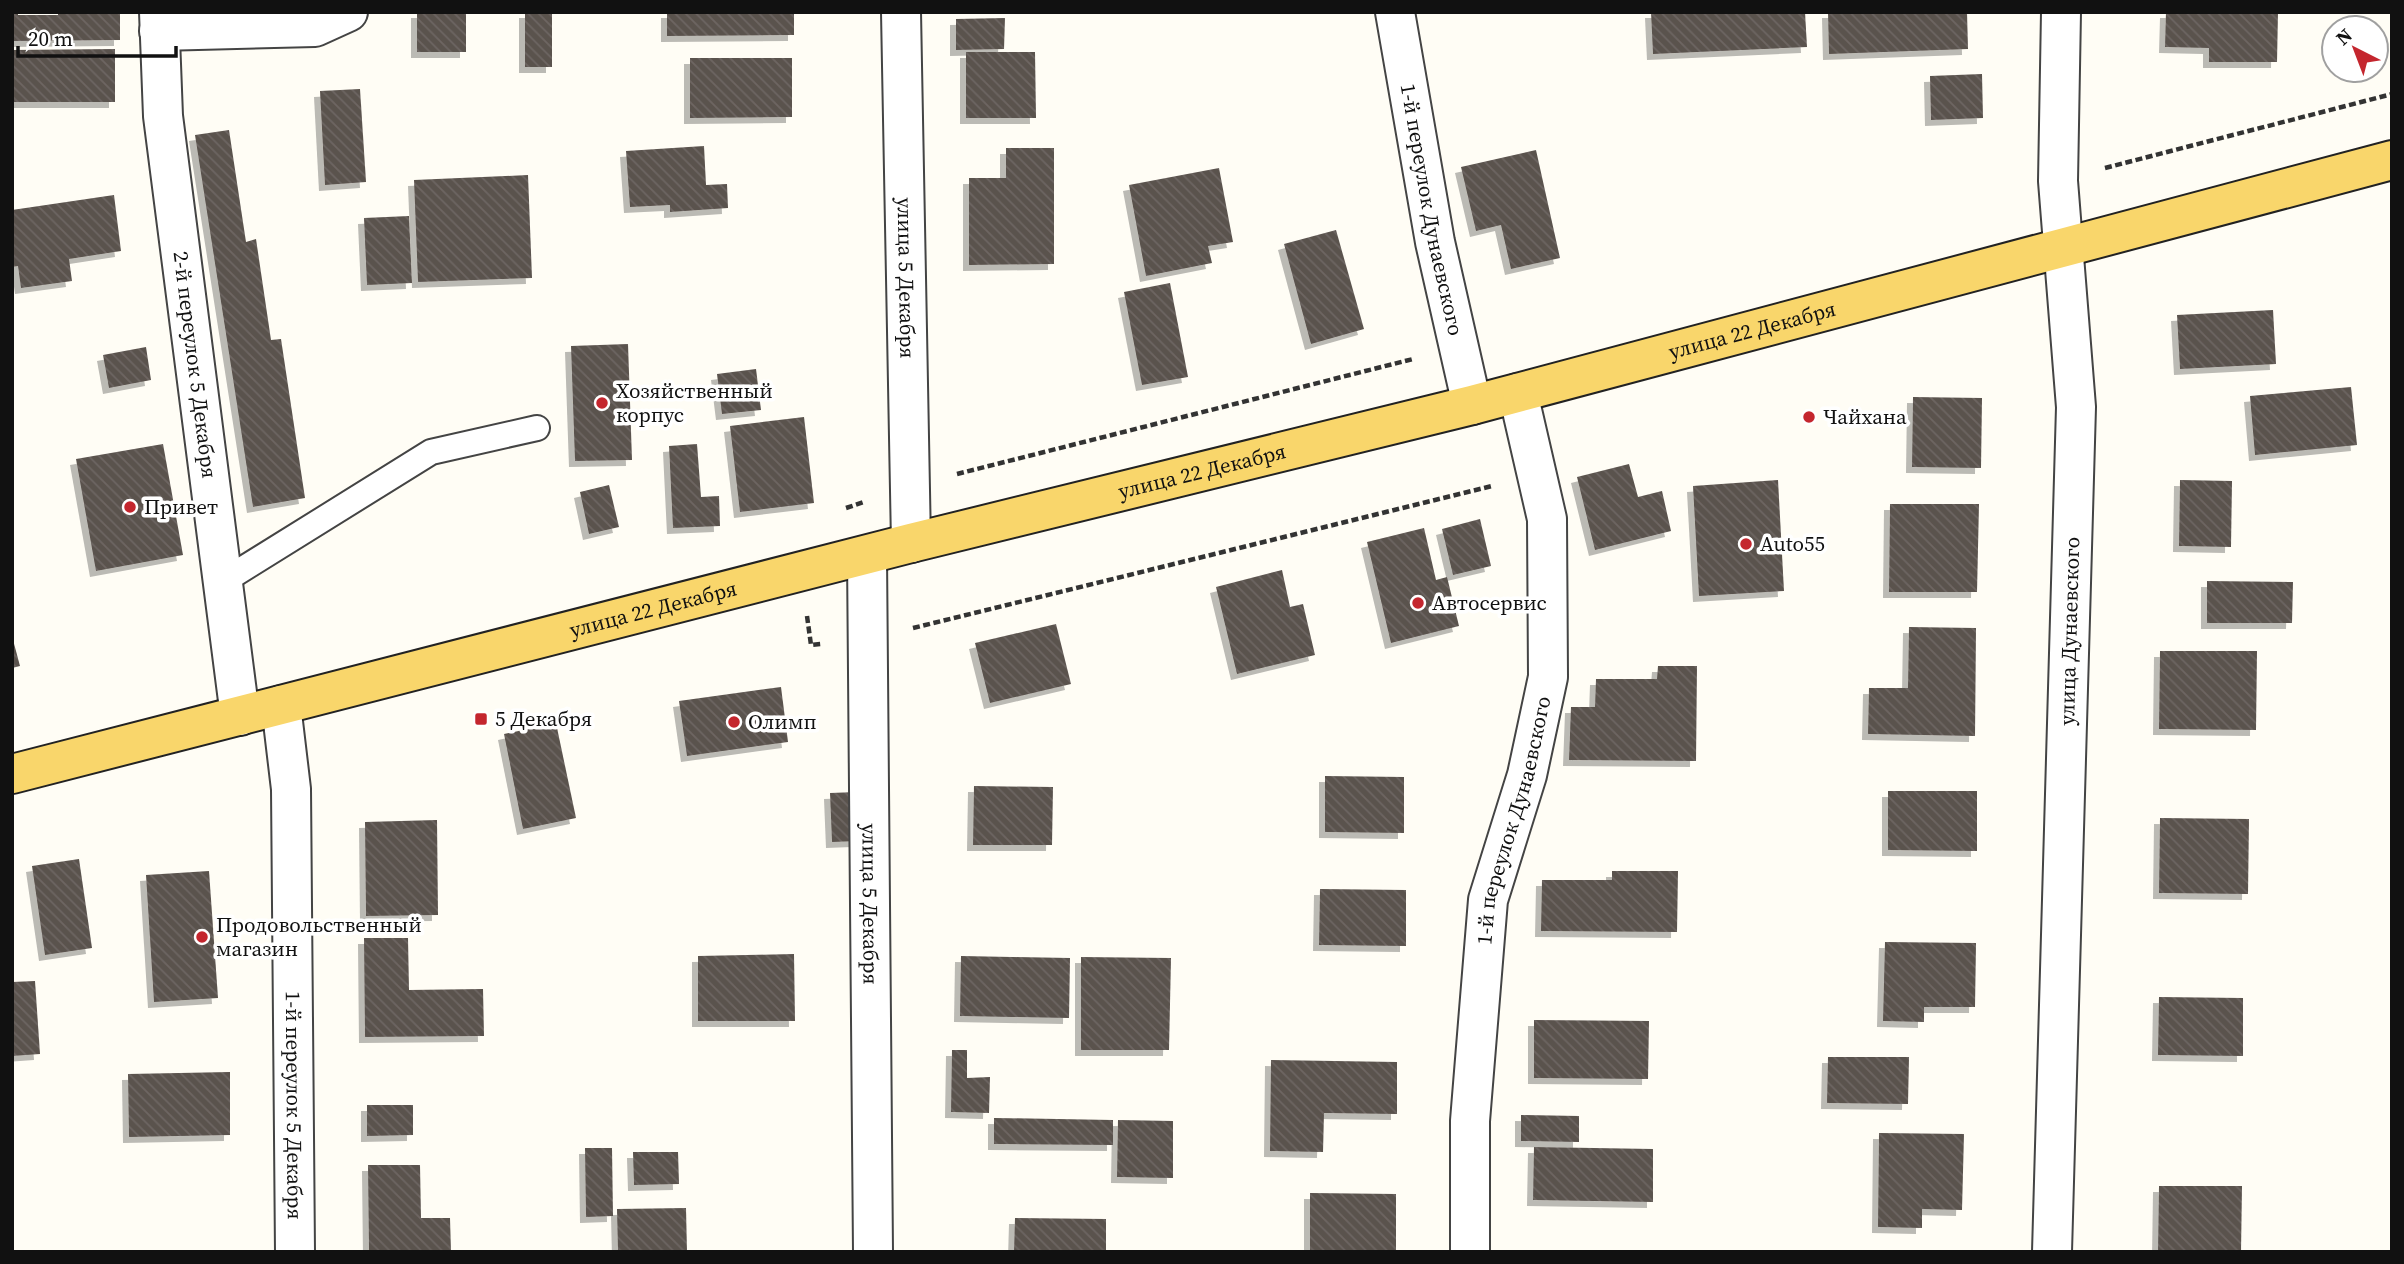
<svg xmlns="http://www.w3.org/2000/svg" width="2404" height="1264" viewBox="0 0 2404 1264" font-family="'Source Serif 4',serif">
  <defs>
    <pattern id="building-back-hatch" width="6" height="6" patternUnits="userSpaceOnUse" patternTransform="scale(1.75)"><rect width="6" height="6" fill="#5a524d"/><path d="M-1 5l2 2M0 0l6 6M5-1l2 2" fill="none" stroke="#6d6662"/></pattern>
    <filter id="shadow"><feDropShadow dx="-6" dy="6" stdDeviation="0" flood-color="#0004"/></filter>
  </defs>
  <rect width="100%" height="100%" fill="#fffdf5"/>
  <g fill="url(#building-back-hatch)" filter="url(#shadow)">
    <path d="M 12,12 L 18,12 L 18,15 L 58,15 L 58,12 L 120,12 L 120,40 L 12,41 Z"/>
    <rect x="417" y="12" width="49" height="40"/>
    <rect x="525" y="12" width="27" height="55"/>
    <path d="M 667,12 L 794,12 L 794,35 L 667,36 Z"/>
    <path d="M 1651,12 L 1805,12 L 1807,47 L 1653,54 Z"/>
    <path d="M 1828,12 L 1967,12 L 1968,49 L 1829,54 Z"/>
    <path d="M 2166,12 L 2278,12 L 2277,62 L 2209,62 L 2209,48 L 2165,47 Z"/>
    <path d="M 1005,18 L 1004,49 L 956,50 L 956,19 Z"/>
    <path d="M 115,49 L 115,102 L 12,102 L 12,50 Z"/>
    <path d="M 966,52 L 1035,52 L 1036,118 L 966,118 Z"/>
    <path d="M 690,58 L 792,58 L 792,117 L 690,118 Z"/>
    <path d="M 1982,74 L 1983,118 L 1931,120 L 1930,76 Z"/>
    <path d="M 360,89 L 366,182 L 325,185 L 320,91 Z"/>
    <path d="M 229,130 L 246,242 L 256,239 L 271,340 L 281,339 L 305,498 L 253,507 L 195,135 Z"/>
    <path d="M 704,146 L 706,185 L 727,184 L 728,208 L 670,212 L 670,205 L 630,207 L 626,151 Z"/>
    <path d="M 1006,148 L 1054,148 L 1054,264 L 969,265 L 969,178 L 1006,178 Z"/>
    <path d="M 1536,150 L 1560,258 L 1511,269 L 1501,225 L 1476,231 L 1461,167 Z"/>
    <path d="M 1219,168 L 1233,242 L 1208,246 L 1212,263 L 1146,276 L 1129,185 Z"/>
    <path d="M 528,175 L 532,278 L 418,282 L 414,180 Z"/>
    <path d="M 114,195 L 121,251 L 69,259 L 72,281 L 21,288 L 18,266 L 12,267 L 12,210 Z"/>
    <path d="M 409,216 L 412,283 L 367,285 L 364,218 Z"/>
    <path d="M 1336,230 L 1364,329 L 1311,344 L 1284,244 Z"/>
    <path d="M 1170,283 L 1188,377 L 1142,385 L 1124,292 Z"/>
    <path d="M 2273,310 L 2276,364 L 2180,369 L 2177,315 Z"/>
    <path d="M 628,344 L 632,460 L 575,461 L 571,346 Z"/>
    <path d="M 146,347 L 151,380 L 109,388 L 103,355 Z"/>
    <path d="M 756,369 L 761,410 L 722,414 L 717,374 Z"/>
    <path d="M 2351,387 L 2357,445 L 2255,455 L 2250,396 Z"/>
    <path d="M 1913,397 L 1982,398 L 1981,468 L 1912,467 Z"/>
    <path d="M 804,417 L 814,503 L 740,512 L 730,426 Z"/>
    <path d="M 163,444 L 183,555 L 96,571 L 76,459 Z"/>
    <path d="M 697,444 L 701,497 L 719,496 L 720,526 L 673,528 L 669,446 Z"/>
    <path d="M 1629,464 L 1638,497 L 1662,491 L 1671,531 L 1595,550 L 1577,477 Z"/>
    <path d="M 1778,480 L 1784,591 L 1699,596 L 1693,486 Z"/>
    <path d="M 2180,480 L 2232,481 L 2231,547 L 2179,546 Z"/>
    <path d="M 609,485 L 619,527 L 589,534 L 580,492 Z"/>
    <path d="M 1890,504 L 1979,504 L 1977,592 L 1889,592 Z"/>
    <path d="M 1480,519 L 1491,566 L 1453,575 L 1442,529 Z"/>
    <path d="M 1424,528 L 1436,580 L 1447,577 L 1459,626 L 1391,643 L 1367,542 Z"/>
    <path d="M 1282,570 L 1290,607 L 1303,604 L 1315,655 L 1237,674 L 1216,587 Z"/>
    <path d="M 2207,581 L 2293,582 L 2292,623 L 2207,623 Z"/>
    <path d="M 1056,624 L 1071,684 L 990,703 L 975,643 Z"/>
    <path d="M 1909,627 L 1976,628 L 1975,736 L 1868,734 L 1869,688 L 1908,688 Z"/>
    <path d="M 12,636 L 20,666 L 12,668 Z"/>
    <path d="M 2160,651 L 2257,651 L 2256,730 L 2159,729 Z"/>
    <path d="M 1658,666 L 1697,666 L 1696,761 L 1569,760 L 1571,707 L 1595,707 L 1596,679 L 1657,679 Z"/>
    <path d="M 781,687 L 788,742 L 687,756 L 679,701 Z"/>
    <path d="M 556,723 L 576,818 L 523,829 L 504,734 Z"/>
    <path d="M 1325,776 L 1404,777 L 1404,833 L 1325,832 Z"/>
    <path d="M 974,786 L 1053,787 L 1052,845 L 973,845 Z"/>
    <path d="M 1888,791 L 1977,791 L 1977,851 L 1888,850 Z"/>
    <path d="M 857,792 L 858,841 L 832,842 L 830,793 Z"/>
    <path d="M 2160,818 L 2249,819 L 2248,894 L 2159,893 Z"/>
    <path d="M 437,820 L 438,915 L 366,916 L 365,822 Z"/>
    <path d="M 79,859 L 92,948 L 45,955 L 32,866 Z"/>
    <path d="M 209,871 L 218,998 L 154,1002 L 146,875 Z"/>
    <path d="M 1612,871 L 1678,871 L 1677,932 L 1541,931 L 1542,880 L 1612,880 Z"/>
    <path d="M 1320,889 L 1406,890 L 1406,946 L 1319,945 Z"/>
    <path d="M 364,938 L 408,938 L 409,990 L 483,989 L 484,1036 L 365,1037 Z"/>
    <path d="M 1885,942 L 1976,943 L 1975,1007 L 1924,1007 L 1924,1022 L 1883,1021 Z"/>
    <path d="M 794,954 L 795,1021 L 698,1021 L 698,956 Z"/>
    <path d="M 961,956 L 1070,958 L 1069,1018 L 960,1016 Z"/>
    <path d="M 1081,957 L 1171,958 L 1169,1050 L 1081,1050 Z"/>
    <path d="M 35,981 L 40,1054 L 12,1056 L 12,982 Z"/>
    <path d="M 2159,997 L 2243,998 L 2243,1056 L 2158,1055 Z"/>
    <path d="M 1534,1020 L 1649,1021 L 1648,1079 L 1534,1078 Z"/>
    <path d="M 952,1050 L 967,1050 L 967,1078 L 990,1077 L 989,1113 L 951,1112 Z"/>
    <path d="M 1828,1057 L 1909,1057 L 1908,1104 L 1827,1103 Z"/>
    <path d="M 1271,1060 L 1397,1062 L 1397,1114 L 1324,1113 L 1323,1152 L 1270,1151 Z"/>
    <path d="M 230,1072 L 230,1135 L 129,1137 L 128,1074 Z"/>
    <path d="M 367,1105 L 413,1105 L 413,1135 L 367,1136 Z"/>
    <path d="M 1521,1115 L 1579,1116 L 1579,1142 L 1521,1141 Z"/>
    <path d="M 994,1118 L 1113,1120 L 1113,1145 L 994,1144 Z"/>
    <path d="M 1118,1120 L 1173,1121 L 1173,1178 L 1117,1177 Z"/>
    <path d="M 1879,1133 L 1964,1134 L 1962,1210 L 1922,1209 L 1922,1228 L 1878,1227 Z"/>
    <path d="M 1534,1147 L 1653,1149 L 1653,1202 L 1533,1200 Z"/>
    <path d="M 585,1148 L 612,1148 L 613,1216 L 586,1217 Z"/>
    <path d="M 633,1152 L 678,1152 L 679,1184 L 634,1185 Z"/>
    <path d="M 368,1165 L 420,1165 L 421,1218 L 450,1218 L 451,1252 L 369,1252 Z"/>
    <path d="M 2159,1186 L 2242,1186 L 2241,1252 L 2158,1252 Z"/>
    <path d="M 1310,1193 L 1396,1194 L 1396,1252 L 1310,1252 Z"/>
    <path d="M 686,1208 L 687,1252 L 618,1252 L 617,1209 Z"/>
    <path d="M 1015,1218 L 1106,1219 L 1106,1252 L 1014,1252 Z"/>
  </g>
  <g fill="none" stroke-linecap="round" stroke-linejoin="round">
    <defs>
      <path id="lane" d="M 222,582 L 431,452 L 537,428"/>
      <g id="street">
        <path id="s1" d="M 159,12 L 163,116 L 240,716"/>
        <path id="s2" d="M 901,12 L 911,543"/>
        <path id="s3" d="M 1395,12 L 1435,242 L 1472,405"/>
        <path d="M 159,31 L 315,27 L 348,12"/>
        <path id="s4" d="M 867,556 L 873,1252"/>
        <path id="s5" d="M 281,705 L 291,789 L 295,1252"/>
        <path id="s6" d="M 1470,1252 L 1470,1121 L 1488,900 L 1527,775 L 1548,677 L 1547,519 L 1518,393"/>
        <path id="s7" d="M 2052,1252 L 2076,407 L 2058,181 L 2061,12"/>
      </g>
      <g id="primary">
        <path id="s8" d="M 12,774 L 911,543 L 1472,405 L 2392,160"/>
      </g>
    </defs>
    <use href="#lane" stroke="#444" stroke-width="28"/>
    <use href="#street" stroke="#444" stroke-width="42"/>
    <use href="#primary" stroke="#222" stroke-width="42"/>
    <g stroke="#333" stroke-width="4.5" stroke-dasharray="7 3.5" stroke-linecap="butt">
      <path d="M 2105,168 L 2392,94"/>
      <path d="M 957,474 L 1413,359"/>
      <path d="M 846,508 L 864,502"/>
      <path d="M 807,616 L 811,645 L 821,644"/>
      <path d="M 913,628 L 1492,486"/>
    </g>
    <use href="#lane" stroke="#fff" stroke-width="24"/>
    <use href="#street" stroke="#fff" stroke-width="38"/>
    <use href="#primary" stroke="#f9d66b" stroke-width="38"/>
  </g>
  <g fill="#c4262e" stroke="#fff" stroke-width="2.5">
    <circle cx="602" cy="403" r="7"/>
    <circle cx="1809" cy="417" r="7"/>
    <circle cx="130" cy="507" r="7"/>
    <circle cx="1746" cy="544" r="7"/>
    <circle cx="1418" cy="603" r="7"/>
    <rect x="474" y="712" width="14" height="14" rx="3.5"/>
    <circle cx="734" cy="722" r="7"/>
    <circle cx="202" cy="937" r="7"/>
  </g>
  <g text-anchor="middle" stroke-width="7" stroke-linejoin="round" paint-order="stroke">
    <g font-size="21" fill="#111" stroke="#fff">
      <text dy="7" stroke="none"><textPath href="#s3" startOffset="201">1-й переулок Дунаевского</textPath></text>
      <text dy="7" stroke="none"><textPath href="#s2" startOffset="266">улица 5 Декабря</textPath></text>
      <text dy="7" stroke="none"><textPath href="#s8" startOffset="1796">улица 22 Декабря</textPath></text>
      <text dy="7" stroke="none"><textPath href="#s1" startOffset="355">2-й переулок 5 Декабря</textPath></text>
      <text dy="7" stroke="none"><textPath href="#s8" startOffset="1228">улица 22 Декабря</textPath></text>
      <text dy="7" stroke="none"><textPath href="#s8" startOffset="662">улица 22 Декабря</textPath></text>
      <text dy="7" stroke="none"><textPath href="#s7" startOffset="621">улица Дунаевского</textPath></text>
      <text dy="7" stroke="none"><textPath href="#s6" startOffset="436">1-й переулок Дунаевского</textPath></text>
      <text dy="7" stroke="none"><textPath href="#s4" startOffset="348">улица 5 Декабря</textPath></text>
      <text dy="7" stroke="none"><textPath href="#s5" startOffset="401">1-й переулок 5 Декабря</textPath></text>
    </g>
    <g font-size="21" fill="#111" stroke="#fff" text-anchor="start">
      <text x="616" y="398">Хозяйственный<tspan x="616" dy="24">корпус</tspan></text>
      <text x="1823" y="424">Чайхана</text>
      <text x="144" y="514">Привет</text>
      <text x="1760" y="551">Auto55</text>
      <text x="1432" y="610">Автосервис</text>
      <text x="495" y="726">5 Декабря</text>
      <text x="748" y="729">Олимп</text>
      <text x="216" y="932">Продовольственный<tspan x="216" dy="24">магазин</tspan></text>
    </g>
  </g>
  <rect width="2404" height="1264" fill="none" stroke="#111111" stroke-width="28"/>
  <g transform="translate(2355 49) rotate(318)"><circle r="33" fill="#ffffff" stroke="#a0a0a0" stroke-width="2"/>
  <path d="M0-5L12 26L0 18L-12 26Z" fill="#c4262e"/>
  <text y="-10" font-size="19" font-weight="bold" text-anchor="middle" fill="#111111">N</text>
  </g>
  <path d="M18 46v10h158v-10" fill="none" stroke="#111111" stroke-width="3.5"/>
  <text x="28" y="46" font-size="21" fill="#111111" stroke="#ffffff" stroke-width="5" paint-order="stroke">20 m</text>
</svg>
